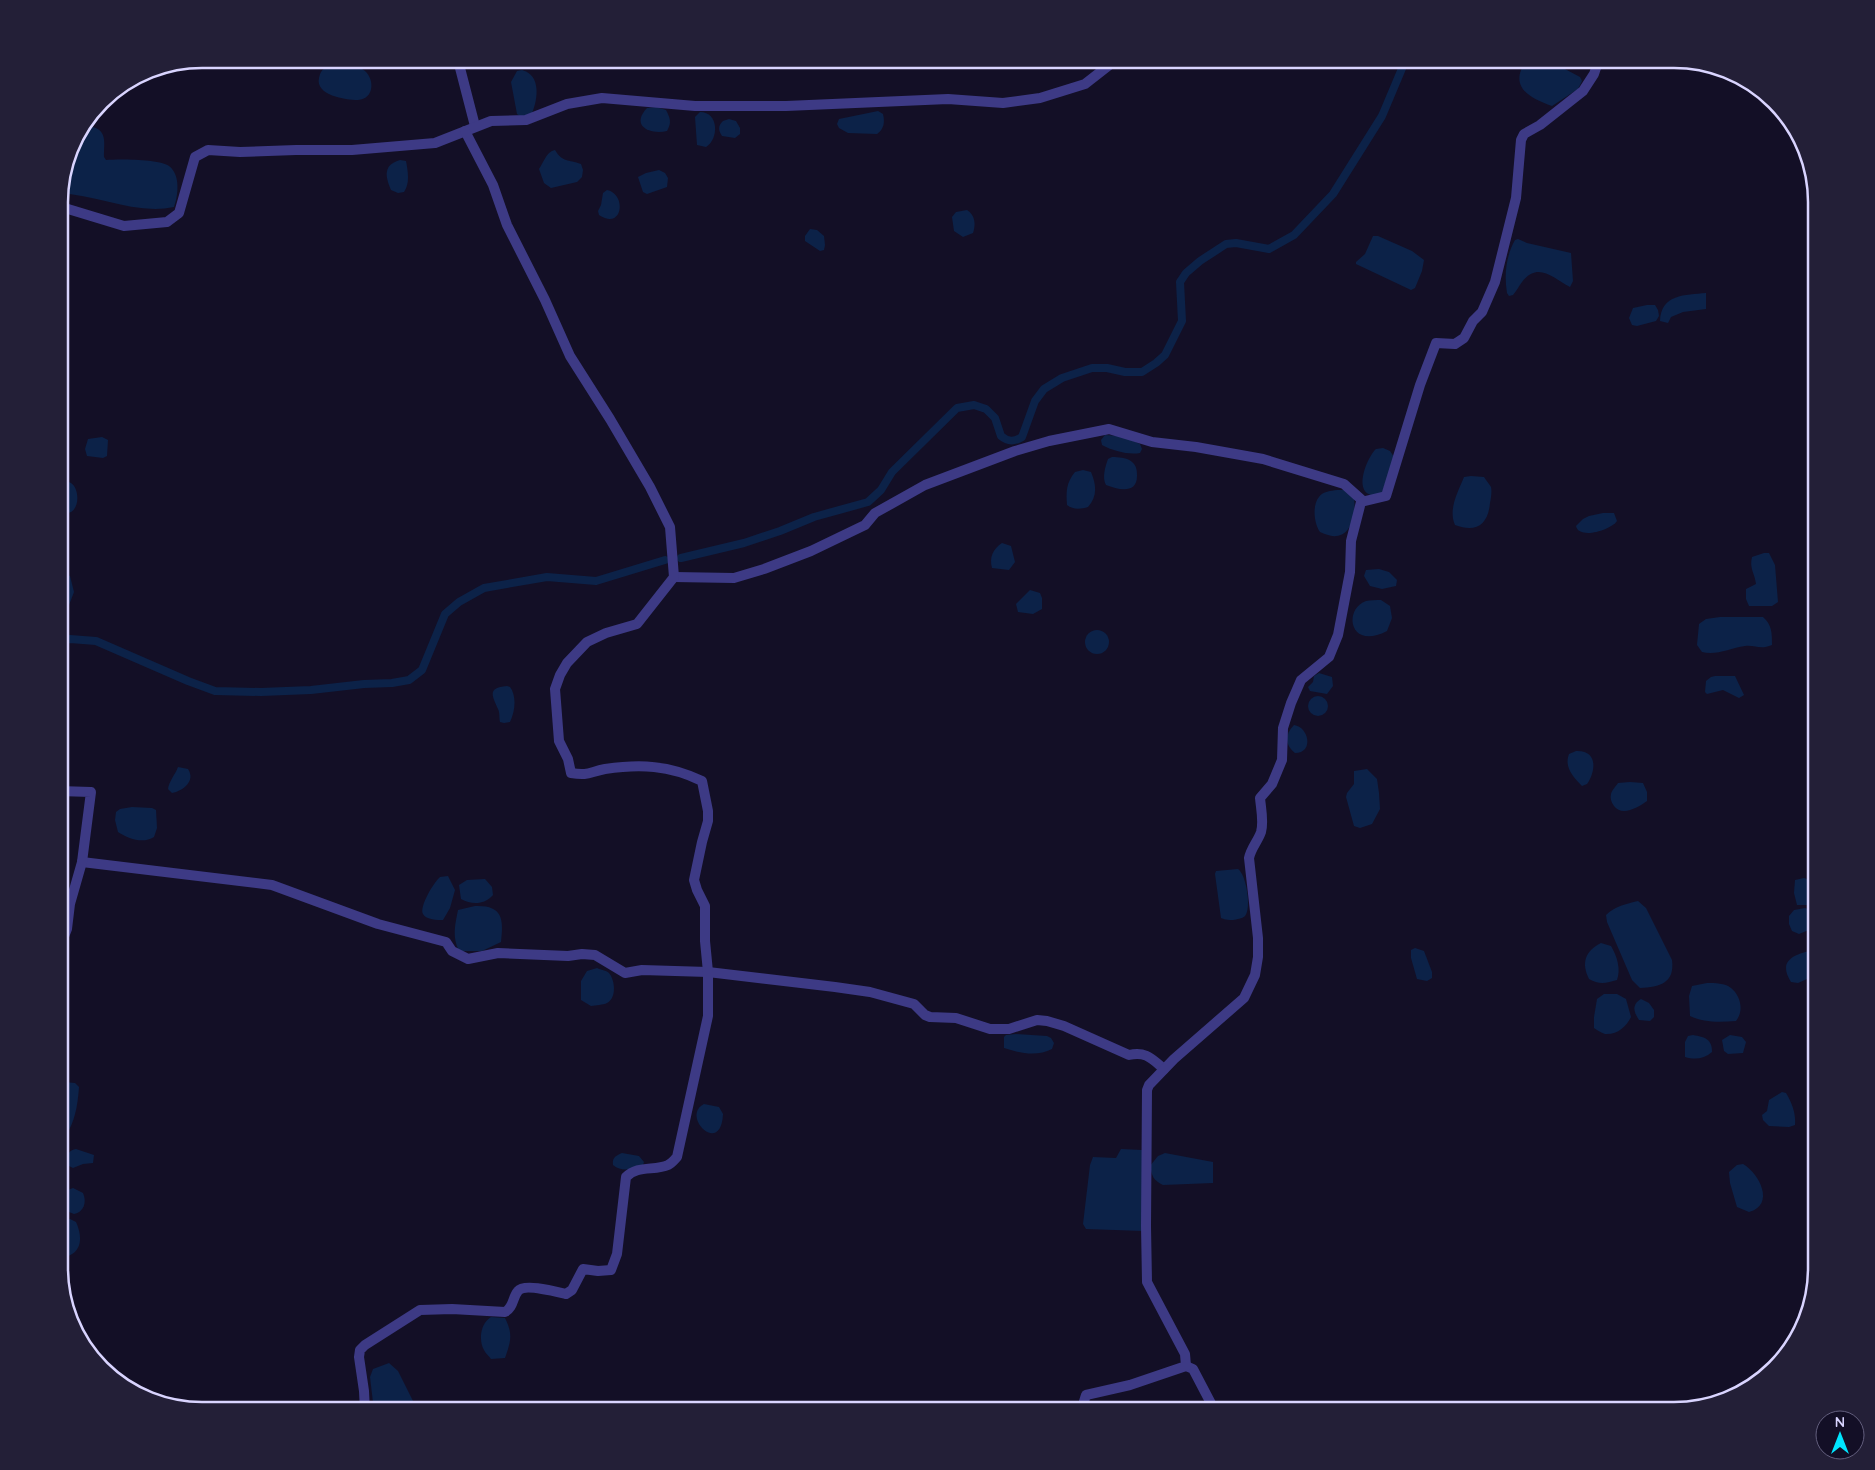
<svg xmlns="http://www.w3.org/2000/svg" width="1875" height="1470" viewBox="0 0 1875 1470" font-family="Quicksand,sans-serif">
  <rect width="100%" height="100%" fill="#130f26"/>
  <g fill="#0c2248">
    <path d="M 1528,59 L 1552,59 L 1563,68 L 1580,77 L 1582,81 L 1578,89 L 1552,106 C 1528,98 1507,85 1528,59 Z"/>
    <path d="M 335,63 C 345,63 357,64 365,71 C 375,80 374,99 358,100 C 345,100 315,95 319,78 C 321,68 327,66 335,63 Z"/>
    <path d="M 522,70 C 541,75 538,99 532,113 L 521,117 L 517,114 L 511,82 L 517,71 Z"/>
    <path d="M 656,107 L 666,110 C 670,118 672,122 667,131 C 650,135 630,126 647,108 Z"/>
    <path d="M 878,111 L 883,114 C 885,122 884,129 877,134 L 848,133 L 839,128 L 837,124 L 839,119 Z"/>
    <path d="M 700,112 C 719,112 719,139 706,147 L 697,145 L 695,117 Z"/>
    <path d="M 729,119 L 736,121 L 740,128 L 740,134 L 735,138 L 722,136 C 718,130 718,126 723,121 Z"/>
    <path d="M 88,126 C 108,129 104,141 104,157 L 106,160 C 119,159 159,159 169,166 C 181,175 178,196 174,207 C 136,215 98,195 59,193 L 69,153 C 79,147 78,133 88,126 Z"/>
    <path d="M 555,150 C 563,163 568,159 581,164 L 583,170 L 582,177 L 577,182 L 551,188 L 544,183 L 539,169 C 544,162 546,152 555,150 Z"/>
    <path d="M 400,160 L 406,161 C 408,172 410,183 404,192 L 398,193 L 391,190 C 385,176 383,165 400,160 Z"/>
    <path d="M 659,170 L 665,173 L 668,178 L 667,187 L 647,194 L 643,192 L 638,177 L 646,173 Z"/>
    <path d="M 607,190 C 627,194 623,231 599,215 L 598,211 L 601,205 L 603,193 Z"/>
    <path d="M 967,210 C 975,215 976,224 973,233 L 963,237 L 954,231 L 952,217 L 956,212 Z"/>
    <path d="M 810,229 L 817,230 L 824,236 L 825,245 L 824,250 L 820,251 L 805,241 L 805,236 Z"/>
    <path d="M 1373,236 L 1378,236 L 1412,251 L 1424,260 L 1422,271 L 1415,288 L 1411,290 L 1356,264 L 1356,262 L 1365,254 Z"/>
    <path d="M 1518,239 L 1527,243 L 1571,253 L 1573,281 L 1570,287 C 1553,278 1538,261 1522,282 C 1519,286 1517,290 1513,295 L 1509,296 L 1507,293 C 1504,275 1506,256 1515,240 Z"/>
    <path d="M 1706,293 L 1706,309 L 1683,312 L 1671,317 L 1668,323 L 1660,321 C 1661,294 1685,295 1706,293 Z"/>
    <path d="M 1647,305 L 1655,305 L 1658,310 L 1659,316 L 1656,321 L 1637,326 L 1632,325 L 1629,318 L 1633,308 Z"/>
    <path d="M 1105,435 L 1122,436 L 1140,444 L 1142,449 L 1140,453 C 1128,455 1113,451 1102,445 L 1101,440 Z"/>
    <path d="M 102,437 L 108,440 L 107,456 L 103,458 L 87,456 L 85,449 L 88,439 Z"/>
    <path d="M 1383,448 L 1390,451 L 1394,457 L 1382,493 C 1379,494 1374,496 1371,495 C 1353,490 1368,456 1376,449 Z"/>
    <path d="M 1112,457 C 1126,457 1138,460 1137,476 C 1137,494 1119,490 1106,485 C 1102,478 1105,467 1108,459 Z"/>
    <path d="M 1083,470 L 1091,472 C 1096,484 1098,496 1088,507 C 1081,509 1073,510 1067,505 C 1066,492 1066,483 1075,472 Z"/>
    <path d="M 1471,476 L 1484,477 C 1486,480 1489,484 1491,487 C 1492,492 1491,498 1490,503 C 1488,525 1476,533 1455,525 C 1448,509 1458,492 1464,477 Z"/>
    <path d="M 59,480 C 63,481 68,481 71,483 C 79,488 80,507 71,512 C 68,514 62,513 59,514 Z"/>
    <path d="M 1337,490 L 1346,490 L 1354,498 C 1356,510 1353,535 1336,536 C 1332,537 1325,534 1320,532 C 1314,524 1312,505 1319,497 C 1323,491 1331,491 1337,490 Z"/>
    <path d="M 1603,513 L 1614,513 L 1617,521 C 1611,530 1579,540 1576,526 L 1583,519 L 1589,516 Z"/>
    <path d="M 1002,543 L 1011,546 L 1015,562 L 1009,570 L 992,568 C 989,557 993,549 1002,543 Z"/>
    <path d="M 1764,553 L 1769,553 L 1775,565 L 1778,602 L 1772,606 L 1749,606 L 1746,599 L 1746,589 L 1756,584 C 1755,574 1749,568 1752,557 Z"/>
    <path d="M 1379,569 L 1389,572 L 1397,580 L 1396,586 L 1382,589 L 1370,586 L 1364,576 L 1366,570 Z"/>
    <path d="M 59,573 L 64,573 L 70,576 L 74,592 L 69,605 L 59,606 Z"/>
    <path d="M 1030,590 L 1040,593 L 1042,598 L 1042,609 L 1033,614 L 1018,612 L 1016,604 Z"/>
    <path d="M 1381,600 L 1390,606 L 1392,618 L 1387,631 C 1349,651 1343,609 1366,601 C 1370,600 1376,600 1381,600 Z"/>
    <path d="M 1720,617 L 1763,617 C 1772,625 1772,633 1772,645 C 1760,650 1756,645 1745,646 C 1730,648 1716,656 1702,652 L 1697,645 L 1699,624 L 1706,619 Z"/>
    <circle cx="1097" cy="642" r="12"/>
    <path d="M 1319,673 L 1332,677 L 1333,686 L 1327,694 L 1310,691 L 1308,687 L 1313,682 L 1314,676 Z"/>
    <path d="M 1715,676 L 1735,676 L 1744,695 L 1739,698 L 1723,690 L 1707,694 L 1705,692 L 1706,681 L 1711,677 Z"/>
    <path d="M 507,686 L 510,687 C 517,696 515,712 510,722 L 504,723 L 500,722 C 499,717 500,713 498,709 C 492,695 487,688 507,686 Z"/>
    <circle cx="1318" cy="706" r="10"/>
    <path d="M 1294,725 C 1309,727 1314,753 1295,753 C 1285,745 1284,735 1294,725 Z"/>
    <path d="M 1576,751 C 1598,750 1596,771 1587,784 L 1582,786 C 1573,777 1564,767 1569,754 Z"/>
    <path d="M 178,767 L 188,769 C 196,781 183,791 172,793 L 168,789 C 169,781 175,775 178,767 Z"/>
    <path d="M 1367,769 L 1377,779 L 1379,793 L 1380,809 L 1372,824 L 1360,828 L 1354,826 L 1346,797 L 1347,793 L 1354,784 L 1354,771 Z"/>
    <path d="M 1630,782 L 1643,783 L 1647,792 L 1647,801 C 1639,807 1622,817 1614,806 C 1611,802 1610,798 1611,794 C 1612,790 1616,786 1618,783 Z"/>
    <path d="M 132,807 L 152,808 L 156,810 L 157,828 L 154,837 C 143,844 129,839 118,832 L 115,820 L 116,812 L 120,809 Z"/>
    <path d="M 1238,869 C 1246,874 1252,908 1245,916 C 1242,919 1237,919 1233,920 C 1229,920 1226,920 1221,918 L 1215,874 L 1216,871 Z"/>
    <path d="M 448,876 L 455,890 L 450,908 L 443,920 C 438,920 426,920 423,914 C 419,907 434,882 440,877 Z"/>
    <path d="M 1804,878 L 1813,881 C 1817,891 1818,897 1810,905 L 1797,905 L 1794,893 L 1795,880 Z"/>
    <path d="M 485,879 L 492,887 L 493,895 C 484,905 472,905 461,899 L 459,885 L 467,880 Z"/>
    <path d="M 1638,901 L 1646,908 L 1672,960 C 1675,983 1660,987 1640,988 L 1632,980 L 1607,922 L 1606,915 C 1615,906 1626,904 1638,901 Z"/>
    <path d="M 475,906 C 502,905 504,918 501,942 L 482,951 L 459,951 C 452,937 455,925 458,910 Z"/>
    <path d="M 1805,908 L 1816,912 L 1816,927 L 1799,934 L 1792,931 L 1789,924 L 1789,916 L 1794,910 Z"/>
    <path d="M 1601,943 L 1611,946 C 1617,956 1621,969 1617,980 C 1607,983 1599,985 1589,979 C 1581,963 1585,951 1601,943 Z"/>
    <path d="M 1415,948 L 1424,951 L 1432,972 L 1432,978 L 1427,981 L 1417,979 L 1411,958 L 1411,950 Z"/>
    <path d="M 1816,949 L 1816,975 L 1798,983 L 1791,982 C 1776,958 1798,954 1816,949 Z"/>
    <path d="M 597,968 C 601,970 606,970 609,973 C 615,980 617,998 607,1003 C 603,1005 596,1005 591,1006 L 581,1000 L 581,981 L 587,971 Z"/>
    <path d="M 1707,983 C 1715,983 1725,983 1731,988 C 1741,996 1744,1011 1736,1021 C 1721,1022 1704,1023 1690,1016 L 1689,996 L 1692,986 Z"/>
    <path d="M 1604,994 L 1617,994 L 1626,999 L 1631,1017 C 1626,1027 1617,1035 1605,1034 C 1602,1033 1597,1030 1594,1028 L 1594,1017 L 1597,999 Z"/>
    <path d="M 1641,999 L 1649,1003 L 1654,1010 L 1654,1017 L 1650,1021 L 1639,1020 C 1634,1012 1631,1005 1641,999 Z"/>
    <path d="M 1016,1034 L 1047,1036 L 1051,1038 L 1054,1043 L 1052,1049 C 1037,1057 1019,1053 1004,1048 L 1004,1037 L 1006,1035 Z"/>
    <path d="M 1693,1035 C 1705,1037 1712,1039 1712,1052 C 1704,1059 1695,1060 1685,1057 L 1685,1042 L 1688,1036 Z"/>
    <path d="M 1730,1035 L 1742,1037 L 1746,1042 L 1743,1053 L 1728,1054 L 1724,1051 L 1722,1040 Z"/>
    <path d="M 64,1082 L 75,1083 L 79,1087 C 78,1101 76,1117 69,1130 L 60,1133 L 59,1089 L 61,1084 Z"/>
    <path d="M 1782,1092 L 1786,1093 C 1792,1103 1796,1113 1795,1125 L 1789,1127 L 1769,1126 L 1763,1120 L 1762,1115 L 1767,1111 L 1769,1100 Z"/>
    <path d="M 704,1104 L 719,1107 L 723,1114 C 721,1157 680,1116 704,1104 Z"/>
    <path d="M 76,1149 L 94,1155 L 93,1163 L 83,1164 L 73,1168 L 67,1165 L 65,1160 C 67,1154 70,1150 76,1149 Z"/>
    <path d="M 1121,1149 L 1142,1150 L 1145,1153 L 1143,1231 L 1086,1229 L 1083,1224 L 1090,1165 L 1093,1157 L 1116,1158 Z"/>
    <path d="M 622,1153 L 639,1156 L 644,1162 L 643,1165 C 632,1169 623,1173 613,1165 C 612,1158 615,1156 622,1153 Z"/>
    <path d="M 1165,1153 L 1213,1162 L 1213,1183 L 1163,1185 C 1153,1180 1152,1176 1150,1166 L 1158,1156 Z"/>
    <path d="M 1743,1164 C 1760,1174 1775,1205 1749,1212 L 1737,1207 L 1730,1183 L 1729,1172 L 1737,1165 Z"/>
    <path d="M 73,1188 L 83,1193 C 87,1202 84,1212 74,1214 L 59,1208 L 60,1196 L 65,1191 Z"/>
    <path d="M 70,1219 L 76,1222 C 84,1240 81,1256 59,1258 L 59,1220 Z"/>
    <path d="M 491,1317 L 505,1318 C 513,1334 511,1341 505,1358 L 491,1359 C 489,1356 485,1353 484,1350 C 478,1339 481,1323 491,1317 Z"/>
    <path d="M 389,1363 L 398,1371 L 418,1411 L 374,1411 L 370,1377 L 373,1369 Z"/>
  </g>
  <g fill="none" stroke-linecap="round" stroke-linejoin="round">
    <g stroke="#0c2248" stroke-width="8">
      <path d="M 681,558 L 744,543 L 780,531 L 814,517 L 868,502 L 881,490 L 892,472 L 957,408 L 974,405 L 986,409 L 995,418 L 1001,436 C 1008,442 1014,442 1022,437 L 1035,401 L 1044,389 L 1062,378 L 1092,368 L 1107,368 L 1125,372 L 1142,372 L 1156,363 L 1165,355 L 1182,321 L 1180,282 L 1186,273 L 1200,261 L 1226,244 L 1236,243 L 1269,249 L 1294,235 L 1333,194 L 1382,116 L 1406,59"/>
      <path d="M 59,641 L 70,639 L 96,641 L 188,681 L 215,691 L 261,692 L 311,690 L 364,684 L 392,683 L 409,680 L 422,670 L 445,614 L 459,602 L 484,588 L 547,577 L 596,581 L 665,560"/>
    </g>
    <g stroke="#3d3a85" stroke-width="10">
      <path d="M 461,59 L 460,68 L 475,126"/>
      <path d="M 59,211 L 68,209 L 124,226 L 167,222 L 179,213 L 195,157 L 208,150 L 240,152 L 296,150 L 352,150 L 435,143 L 491,121 L 526,120 L 567,104 L 602,98 L 695,106 L 786,106 L 948,99 L 1003,103 L 1040,98 L 1085,84 L 1117,59"/>
      <path d="M 674,577 L 734,578 L 764,569 L 811,551 L 865,525 L 875,513 L 925,485 L 1015,451 L 1049,441 L 1109,429 L 1152,442 L 1196,447 L 1263,459 L 1344,484 L 1363,501"/>
      <path d="M 82,862 L 272,885 L 378,924 L 446,942 L 452,951 L 468,959 L 498,953 L 568,956 L 582,954 L 595,955 L 625,973 L 642,970 L 708,972 L 835,987 L 870,992 L 914,1004 L 925,1015 L 930,1017 L 956,1018 L 990,1029 L 1009,1029 L 1037,1020 L 1047,1021 L 1064,1026 L 1129,1055 C 1146,1051 1152,1059 1164,1069"/>
      <path d="M 59,949 L 67,929 L 70,904 L 82,862 L 91,792 L 59,791"/>
      <path d="M 1186,1366 L 1193,1369 L 1215,1411"/>
      <path d="M 365,1411 L 364,1391 L 359,1357 L 360,1350 L 365,1345 L 420,1310 L 452,1309 L 505,1312 C 514,1307 512,1298 518,1291 C 524,1283 557,1292 566,1294 L 572,1290 L 583,1269 L 598,1271 L 611,1270 L 617,1254 L 626,1177 C 637,1165 655,1171 668,1165 C 672,1163 675,1159 677,1157 L 708,1016 L 708,972 L 705,941 L 705,906 L 697,890 L 694,880 L 702,842 L 708,821 L 708,811 L 702,781 C 669,765 640,764 605,769 C 589,772 589,776 571,773 L 568,759 L 559,741 L 555,689 L 560,675 L 567,663 L 587,642 L 606,633 L 637,624 L 674,577 L 670,527 L 650,487 L 610,419 L 570,356 L 545,300 L 507,225 L 493,185 L 465,131"/>
      <path d="M 1081,1411 L 1086,1395 L 1130,1385 L 1186,1366 L 1185,1354 L 1147,1282 L 1146,1226 L 1147,1090 L 1149,1085 L 1174,1059 L 1244,998 L 1255,975 L 1258,957 L 1258,938 L 1249,858 C 1251,848 1258,841 1261,832 C 1264,822 1261,809 1260,798 L 1272,784 L 1282,760 L 1283,728 L 1291,703 L 1301,680 L 1329,657 L 1338,635 L 1350,572 L 1351,541 L 1361,502 L 1386,496 L 1420,385 L 1436,343 L 1455,344 L 1464,338 L 1473,321 L 1482,312 L 1495,282 L 1516,198 L 1521,140 L 1524,134 L 1540,125 L 1583,91 L 1594,74 L 1599,59"/>
    </g>
  </g>
  <path d="M0 0H1875V1470H0ZM202 68H1674A134 134 0 0 1 1808 202V1268A134 134 0 0 1 1674 1402H202A134 134 0 0 1 68 1268V202A134 134 0 0 1 202 68Z" fill="#231f37" fill-rule="evenodd"/>
  <path fill="none" stroke="#d9d4ff" stroke-width="2.5" d="M202 68H1674A134 134 0 0 1 1808 202V1268A134 134 0 0 1 1674 1402H202A134 134 0 0 1 68 1268V202A134 134 0 0 1 202 68Z"/>
  <g transform="translate(1840 1435)"><circle r="24" fill="#130f26" stroke="#625e7d"/>
  <path d="M0-4L9 19L0 12L-9 19Z" fill="#00e5ff"/>
  <text y="-8" font-size="14" font-weight="bold" text-anchor="middle" fill="#d9d4ff">N</text>
  </g>
</svg>
